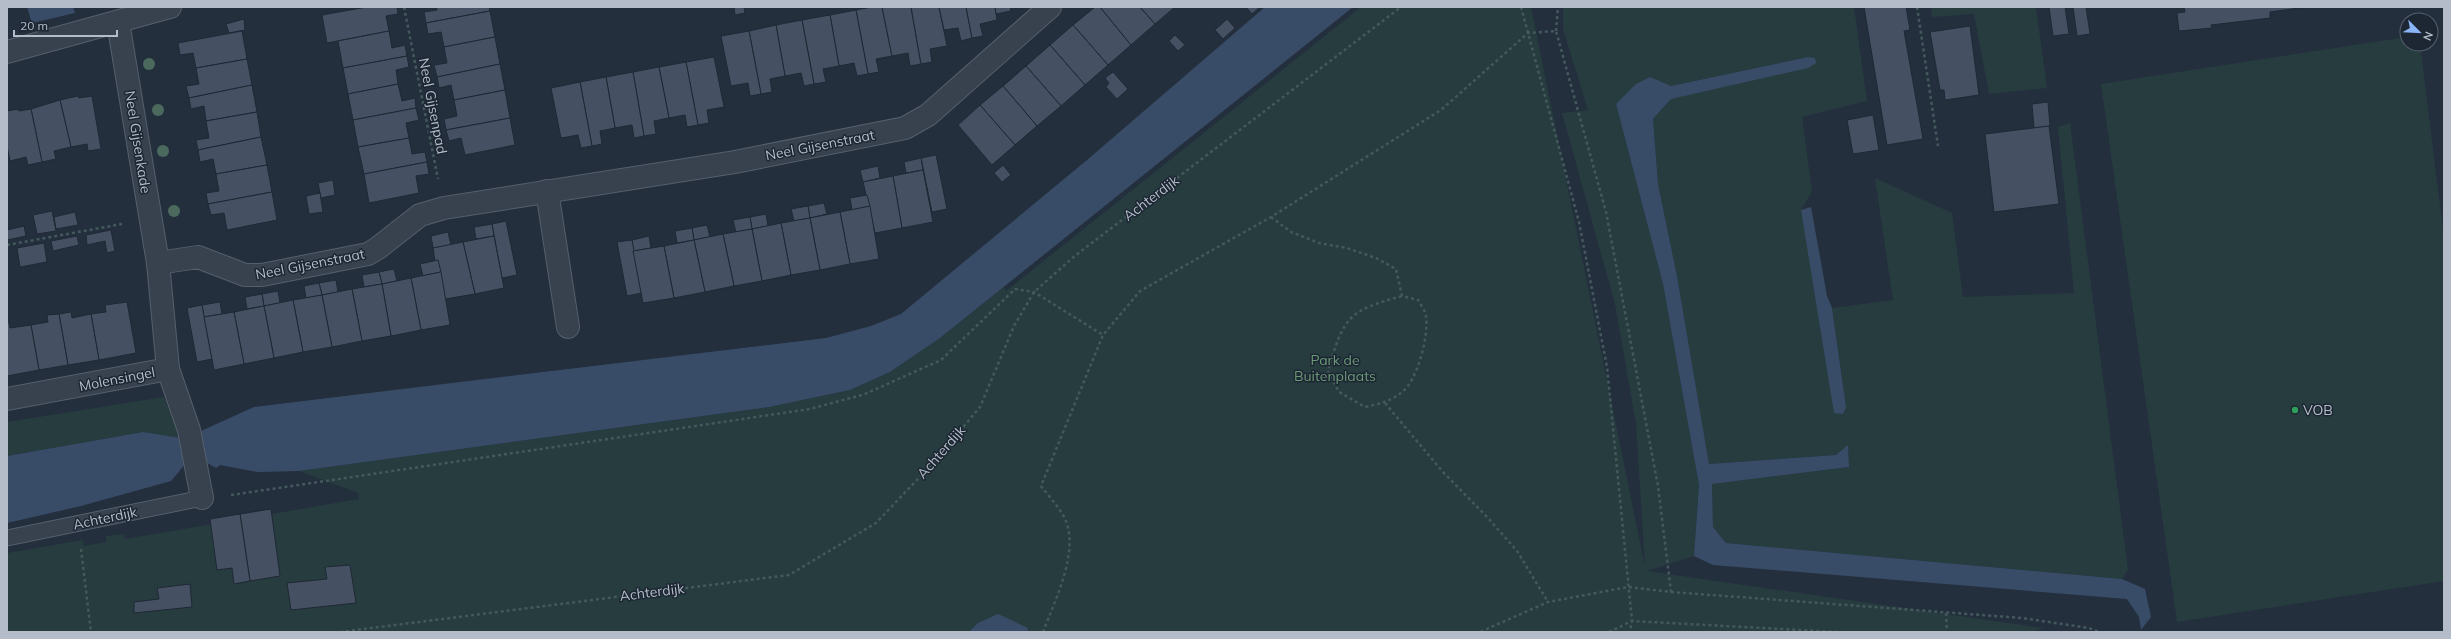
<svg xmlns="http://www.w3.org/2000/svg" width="2451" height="639" viewBox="0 0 2451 639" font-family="Mulish,sans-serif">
  <rect width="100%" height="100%" fill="#242f3e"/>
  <g fill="#263c3f">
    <path d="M 1361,7 L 1531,7 L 1645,567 L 1636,424 L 1615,304 L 1562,113 L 1588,110 L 1563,29 L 1563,7 L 1854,7 L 1867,101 L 1802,117 L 1812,191 L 1801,210 L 1846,407 L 1832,308 L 1893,300 L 1875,178 L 1952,213 L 1963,297 L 2074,293 L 2058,127 L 2070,123 L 2128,570 L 2122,579 L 1726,543 L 1713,527 L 1712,484 L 1849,467 L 1848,446 L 1836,455 L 1709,464 L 1677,276 L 1658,184 L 1653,119 L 1671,99 L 1815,58 L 1808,57 L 1671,86 L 1650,78 L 1616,104 L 1663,284 L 1699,485 L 1694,556 L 1647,571 L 2043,628 L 2031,632 L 7,632 L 7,553 L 83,540 L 84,546 L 106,542 L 106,536 L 124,534 L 125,539 L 359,499 L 358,493 L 299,471 L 769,407 L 850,390 L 890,372 L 940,338 L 1004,287 L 1006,291 Z"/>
    <path d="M 1931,7 L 2036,7 L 2047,88 L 1989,94 L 1974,14 L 1932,17 Z"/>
    <path d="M 2407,37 L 2407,44 L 2420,44 L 2444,238 L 2444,581 L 2177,622 L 2101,84 Z"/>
    <path d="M 164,397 L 181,438 L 143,432 L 7,456 L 7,422 Z"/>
  </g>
  <g fill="#394c67">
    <path d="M 27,7 L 73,7 L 75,13 L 32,23 Z"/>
    <path d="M 1265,7 L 1353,7 L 940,338 L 890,372 L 850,390 L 769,407 L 299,471 L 257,472 L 220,465 L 216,468 L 202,460 L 199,443 L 201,431 L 254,407 L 826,338 L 871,326 L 901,314 L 1087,160 Z"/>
    <path d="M 1808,57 L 1815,58 L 1816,63 L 1808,68 L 1671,99 L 1653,119 L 1658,184 L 1677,276 L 1709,464 L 1836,455 L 1848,445 L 1849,467 L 1712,484 L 1713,527 L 1726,543 L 2122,579 L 2145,589 L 2151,617 L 2141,630 L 2139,617 L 2127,599 L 1713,565 L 1694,556 L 1699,485 L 1663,284 L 1616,104 L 1636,84 L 1650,77 L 1671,86 Z"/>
    <path d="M 1811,207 L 1827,296 L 1832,308 L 1846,407 L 1843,414 L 1834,413 L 1801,210 Z"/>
    <path d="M 143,432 L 181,438 L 186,463 L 171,481 L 81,506 L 7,523 L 7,456 Z"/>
    <path d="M 998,614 L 1028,628 L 1027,632 L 969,632 L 978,623 Z"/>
  </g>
  <g fill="#455162" stroke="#1f2835">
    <path d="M 367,7 L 397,7 L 398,14 L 386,16 L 389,31 L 327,43 L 322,15 Z"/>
    <path d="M 436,7 L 489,7 L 490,11 L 426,23 L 424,12 L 437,10 Z"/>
    <path d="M 734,7 L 744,7 L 745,13 L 735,15 Z"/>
    <path d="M 872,7 L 882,7 L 892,56 L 876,59 L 879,72 L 868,74 L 856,10 Z"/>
    <path d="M 882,7 L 911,7 L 921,64 L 910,66 L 908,53 L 892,56 Z"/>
    <path d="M 911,7 L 939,7 L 947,46 L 930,49 L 932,62 L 921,64 Z"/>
    <path d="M 939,7 L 966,7 L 972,38 L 961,41 L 958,28 L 944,30 Z"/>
    <path d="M 966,7 L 995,7 L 997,20 L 980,24 L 983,36 L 972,38 Z"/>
    <path d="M 995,7 L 1010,7 L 1011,11 L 996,14 Z"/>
    <path d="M 1095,7 L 1100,7 L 1131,45 L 1108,65 L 1073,25 Z"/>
    <path d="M 1100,7 L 1140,7 L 1155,24 L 1131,45 Z"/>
    <path d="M 1140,7 L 1175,7 L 1155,24 Z"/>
    <path d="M 1246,7 L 1260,7 L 1252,14 Z"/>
    <path d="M 1864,7 L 1906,7 L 1910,30 L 1904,31 L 1923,139 L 1887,145 Z"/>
    <path d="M 2049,7 L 2065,7 L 2069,34 L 2053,36 Z"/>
    <path d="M 2073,7 L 2086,7 L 2090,34 L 2077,36 Z"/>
    <path d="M 2184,7 L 2307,7 L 2270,12 L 2270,18 L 2211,25 L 2212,28 L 2179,31 L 2177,13 L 2185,12 Z"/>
    <path d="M 856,10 L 868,74 L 857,76 L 854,63 L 839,66 L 830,15 Z"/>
    <path d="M 490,11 L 495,37 L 444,47 L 441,32 L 428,34 L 426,23 Z"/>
    <path d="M 830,15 L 839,66 L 823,69 L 826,82 L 814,84 L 802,20 Z"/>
    <path d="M 244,19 L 245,30 L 229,33 L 226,24 Z"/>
    <path d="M 1227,19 L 1235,28 L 1223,39 L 1215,30 Z"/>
    <path d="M 802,20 L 814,84 L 804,86 L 801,73 L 785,76 L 776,25 Z"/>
    <path d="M 776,25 L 785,76 L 770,79 L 772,92 L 761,94 L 749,31 Z"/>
    <path d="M 1073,25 L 1108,65 L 1085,85 L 1050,45 Z"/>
    <path d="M 1970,26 L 1979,95 L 1945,100 L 1944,90 L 1940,90 L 1930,32 Z"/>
    <path d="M 242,31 L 247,59 L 196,68 L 193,53 L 180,55 L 178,43 Z"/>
    <path d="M 389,31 L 392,48 L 405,45 L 407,56 L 343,68 L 338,41 Z"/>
    <path d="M 749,31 L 761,94 L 750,96 L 748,83 L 731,86 L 721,36 Z"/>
    <path d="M 1175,35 L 1185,45 L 1178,51 L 1169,41 Z"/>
    <path d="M 495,37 L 500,64 L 437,77 L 434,65 L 447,63 L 444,47 Z"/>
    <path d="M 1050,45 L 1085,85 L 1061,106 L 1026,66 Z"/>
    <path d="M 407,56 L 409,67 L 396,70 L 398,84 L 348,94 L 343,68 Z"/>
    <path d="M 714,57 L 724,107 L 707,110 L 709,123 L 698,125 L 686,62 Z"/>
    <path d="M 247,59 L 252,85 L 189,98 L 186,86 L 199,84 L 196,68 Z"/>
    <path d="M 686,62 L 698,125 L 687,127 L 685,115 L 669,118 L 659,67 Z"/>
    <path d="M 500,64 L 505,90 L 454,100 L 451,85 L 439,88 L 437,77 Z"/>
    <path d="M 1026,66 L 1061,106 L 1037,126 L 1003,86 Z"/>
    <path d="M 659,67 L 669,118 L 654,121 L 656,134 L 644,136 L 633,72 Z"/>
    <path d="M 633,72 L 644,136 L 634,138 L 632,125 L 615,128 L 606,77 Z"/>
    <path d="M 1113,72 L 1128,89 L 1117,99 L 1106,87 L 1109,83 L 1105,78 Z"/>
    <path d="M 606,77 L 615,128 L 600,131 L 602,144 L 592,146 L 580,82 Z"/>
    <path d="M 580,82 L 592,146 L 581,148 L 578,135 L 561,138 L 551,88 Z"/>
    <path d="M 398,84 L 402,101 L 415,98 L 416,108 L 353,120 L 348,94 Z"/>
    <path d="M 252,85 L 257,112 L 206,121 L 204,106 L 191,109 L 189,98 Z"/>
    <path d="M 1003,86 L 1037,126 L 1015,145 L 980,105 Z"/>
    <path d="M 505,90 L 510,118 L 446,130 L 444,119 L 457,116 L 454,100 Z"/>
    <path d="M 78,96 L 79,98 L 92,96 L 101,149 L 88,151 L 87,144 L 71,147 L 60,100 Z"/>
    <path d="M 60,100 L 71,147 L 54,151 L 56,159 L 42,162 L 31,109 Z"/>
    <path d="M 2048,102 L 2050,126 L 2034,128 L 2032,104 Z"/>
    <path d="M 980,105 L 1015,145 L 992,165 L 958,125 Z"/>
    <path d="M 416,108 L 419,120 L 406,123 L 409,138 L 358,147 L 353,120 Z"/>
    <path d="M 18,109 L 19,111 L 31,109 L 42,162 L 28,165 L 26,157 L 10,161 L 7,146 L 7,111 Z"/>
    <path d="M 257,112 L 261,137 L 198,150 L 196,140 L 209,138 L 206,121 Z"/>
    <path d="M 1873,115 L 1879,150 L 1853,154 L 1847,120 Z"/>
    <path d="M 510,118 L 515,145 L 465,155 L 461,138 L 449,141 L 446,130 Z"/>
    <path d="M 2049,126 L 2059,204 L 1994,212 L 1985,134 Z"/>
    <path d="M 261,137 L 267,165 L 216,174 L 213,159 L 200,162 L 198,150 Z"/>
    <path d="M 409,138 L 412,154 L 425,152 L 427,162 L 364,174 L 358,147 Z"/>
    <path d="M 936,155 L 947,209 L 932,212 L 921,158 Z"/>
    <path d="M 921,158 L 923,170 L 906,173 L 904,162 Z"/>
    <path d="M 427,162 L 429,174 L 416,176 L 419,193 L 369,203 L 364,174 Z"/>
    <path d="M 267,165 L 272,192 L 208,204 L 206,193 L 219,191 L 216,174 Z"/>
    <path d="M 1003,165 L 1011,175 L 1002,182 L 994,173 Z"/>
    <path d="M 878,166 L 880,178 L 863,182 L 860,170 Z"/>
    <path d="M 923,170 L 933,222 L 902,228 L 893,176 Z"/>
    <path d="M 893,176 L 902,228 L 875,233 L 863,182 Z"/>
    <path d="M 333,180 L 335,195 L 321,198 L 318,183 Z"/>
    <path d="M 272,192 L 277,220 L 227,230 L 224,213 L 211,215 L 208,204 Z"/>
    <path d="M 320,193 L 323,212 L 309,214 L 306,196 Z"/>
    <path d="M 867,195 L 870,206 L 852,210 L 850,198 Z"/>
    <path d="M 824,203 L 827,214 L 810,218 L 808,206 Z"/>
    <path d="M 808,206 L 810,218 L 794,221 L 791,209 Z"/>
    <path d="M 870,206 L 879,259 L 850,264 L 840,212 Z"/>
    <path d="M 52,211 L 56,231 L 37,234 L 33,215 Z"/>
    <path d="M 75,212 L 78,225 L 56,229 L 54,217 Z"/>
    <path d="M 840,212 L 850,264 L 820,270 L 810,218 Z"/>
    <path d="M 766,214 L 768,226 L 752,229 L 750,217 Z"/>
    <path d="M 750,217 L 752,229 L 736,232 L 733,220 Z"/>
    <path d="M 810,218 L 820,270 L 791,275 L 781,223 Z"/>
    <path d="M 506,221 L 517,275 L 502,278 L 492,224 Z"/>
    <path d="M 781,223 L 791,275 L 762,281 L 752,229 Z"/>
    <path d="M 492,224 L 494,236 L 476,239 L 474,227 Z"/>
    <path d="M 707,225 L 710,237 L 694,240 L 692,228 Z"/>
    <path d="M 24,226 L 26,236 L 7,240 L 7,230 Z"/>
    <path d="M 692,228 L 694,240 L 677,243 L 675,231 Z"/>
    <path d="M 752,229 L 762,281 L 734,286 L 723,234 Z"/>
    <path d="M 111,230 L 115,251 L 107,253 L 105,241 L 87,245 L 86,235 Z"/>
    <path d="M 448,232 L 451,245 L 433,248 L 431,236 Z"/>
    <path d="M 723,234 L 734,286 L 705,292 L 694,240 Z"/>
    <path d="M 77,236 L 79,245 L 53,251 L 51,241 Z"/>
    <path d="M 494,236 L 504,288 L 475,294 L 463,242 Z"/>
    <path d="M 649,236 L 651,248 L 633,251 L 632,240 Z"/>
    <path d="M 632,240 L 642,293 L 627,296 L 617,242 Z"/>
    <path d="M 694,240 L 705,292 L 674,298 L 664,246 Z"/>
    <path d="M 463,242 L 475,294 L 445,299 L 438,260 L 435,261 L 433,248 Z"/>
    <path d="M 44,243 L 47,262 L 20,267 L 17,248 Z"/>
    <path d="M 664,246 L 674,298 L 643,303 L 633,251 Z"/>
    <path d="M 438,260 L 441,272 L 423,276 L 420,264 Z"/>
    <path d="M 394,269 L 397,281 L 382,284 L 379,272 Z"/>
    <path d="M 379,272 L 382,284 L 364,287 L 362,275 Z"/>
    <path d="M 441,272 L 450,325 L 421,330 L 411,278 Z"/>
    <path d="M 411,278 L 421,330 L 391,336 L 382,284 Z"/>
    <path d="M 336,280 L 338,292 L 322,295 L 319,283 Z"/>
    <path d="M 319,283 L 322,295 L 306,298 L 304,286 Z"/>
    <path d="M 382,284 L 391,336 L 362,341 L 352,289 Z"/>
    <path d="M 352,289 L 362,341 L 332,347 L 322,295 Z"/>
    <path d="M 278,291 L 280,303 L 264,306 L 262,294 Z"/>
    <path d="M 262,294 L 264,306 L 247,309 L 245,297 Z"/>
    <path d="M 322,295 L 332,347 L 303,352 L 293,300 Z"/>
    <path d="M 293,300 L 303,352 L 274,358 L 264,306 Z"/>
    <path d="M 127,302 L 136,353 L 99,360 L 91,314 L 106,312 L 105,305 Z"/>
    <path d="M 220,302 L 222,314 L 204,317 L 202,305 Z"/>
    <path d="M 202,305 L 212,359 L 197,362 L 187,308 Z"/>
    <path d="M 264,306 L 274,358 L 244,364 L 234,312 Z"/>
    <path d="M 71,312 L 72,318 L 91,314 L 99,360 L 68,365 L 59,314 Z"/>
    <path d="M 234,312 L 244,364 L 214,370 L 204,317 Z"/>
    <path d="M 59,314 L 68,365 L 39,370 L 31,325 L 48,322 L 47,315 Z"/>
    <path d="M 9,322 L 10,328 L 31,325 L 39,370 L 7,376 L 7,323 Z"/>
    <path d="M 271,509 L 280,576 L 250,581 L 240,514 Z"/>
    <path d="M 240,514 L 250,581 L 234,584 L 232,568 L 217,570 L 210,519 Z"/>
    <path d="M 350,565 L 356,603 L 291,610 L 287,583 L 327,579 L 325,567 Z"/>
    <path d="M 190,584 L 192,607 L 134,613 L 134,602 L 159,599 L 157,588 Z"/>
  </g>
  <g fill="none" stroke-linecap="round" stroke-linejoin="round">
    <defs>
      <path id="lane" d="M 7,538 L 202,498"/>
      <g id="street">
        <path d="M 118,22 L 158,263 L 168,369 L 189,430 L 202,498"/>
        <path d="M 7,52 L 170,7"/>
        <path d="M 547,191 L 568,327"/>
        <path d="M 158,263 L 198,257 L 245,275 L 262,275 L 368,254 L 378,248 L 420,215 L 444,208 L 735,162 L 905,128 L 928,115 L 1050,7"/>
        <path d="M 7,399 L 168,369"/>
      </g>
    </defs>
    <use href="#lane" stroke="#565f6c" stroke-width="17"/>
    <use href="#street" stroke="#565f6c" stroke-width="24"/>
    <g stroke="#44595c" stroke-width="2.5" stroke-dasharray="3 3" stroke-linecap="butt">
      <path d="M 404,7 L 438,179"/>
      <path d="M 1521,7 L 1579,222 L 1607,367 L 1632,621 L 1630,632"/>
      <path d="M 1917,7 L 1938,146"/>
      <path d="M 1556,31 L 1558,7"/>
      <path d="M 1271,217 L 1291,232 L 1319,243 L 1347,248 L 1376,258 L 1396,269 L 1402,296 L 1418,300 C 1421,305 1426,312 1426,317 C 1429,336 1417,381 1402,392 C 1391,401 1379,404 1365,407 L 1339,392 L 1328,371 C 1344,316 1348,311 1402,296"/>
      <path d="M 7,245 L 122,224"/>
      <path d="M 1385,403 L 1442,471 L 1488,518 L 1517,551 L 1548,602"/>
      <path d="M 231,495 L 810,409 L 865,394 L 941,360 L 1015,289 L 1034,292 L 1103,335"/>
      <path d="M 81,549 L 91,632"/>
      <path d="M 1671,592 L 2022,618 L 2089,628 L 2099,632"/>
      <path d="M 1946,613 L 1947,632"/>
      <path d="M 340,632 L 789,575 L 876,523 L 934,462 L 980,407 L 1014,326 L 1034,292 L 1076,255 L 1401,7"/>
      <path d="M 1043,632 C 1055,600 1082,547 1063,515 C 1057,505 1048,495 1041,486 L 1103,335 L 1140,291 L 1271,217 L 1441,110 L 1528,33 L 1556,31 L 1606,212 L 1658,486 L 1671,592 L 1628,587 L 1548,602 L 1480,632"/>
      <path d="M 1609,632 L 1632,621 L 1837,632"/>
    </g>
    <use href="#lane" stroke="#38414e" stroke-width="15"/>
    <use href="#street" stroke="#38414e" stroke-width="22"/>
  </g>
  <g fill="#4b6a5d">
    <circle cx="149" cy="64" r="6"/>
    <circle cx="158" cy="110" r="6"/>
    <circle cx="163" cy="151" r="6"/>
    <circle cx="174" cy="211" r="6"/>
  </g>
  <circle fill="#2e9e5b" stroke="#1d2633" stroke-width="1.5" cx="2295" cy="410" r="4"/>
  <g text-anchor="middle" stroke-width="3" stroke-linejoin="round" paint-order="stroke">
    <g font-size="14" fill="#b4bcc9" stroke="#1d2633">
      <text transform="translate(433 106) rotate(79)" y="5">Neel Gijsenpad</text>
      <text transform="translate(138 142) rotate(81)" y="5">Neel Gijsenkade</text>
      <text transform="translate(820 145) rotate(-11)" y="5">Neel Gijsenstraat</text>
      <text transform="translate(1151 198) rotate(-37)" y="5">Achterdijk</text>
      <text transform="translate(310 264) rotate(-11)" y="5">Neel Gijsenstraat</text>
      <text transform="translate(117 379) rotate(-11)" y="5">Molensingel</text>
      <text transform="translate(941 452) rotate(-49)" y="5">Achterdijk</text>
      <text transform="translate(105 518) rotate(-12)" y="5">Achterdijk</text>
      <text transform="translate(652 592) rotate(-7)" y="5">Achterdijk</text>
    </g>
    <g font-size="14" fill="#6b9a76" stroke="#1d2633">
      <text x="1335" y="365">Park de<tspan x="1335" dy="16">Buitenplaats</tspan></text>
    </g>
    <g font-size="14" fill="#b4bcc9" stroke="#1d2633" text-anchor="start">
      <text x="2303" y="415">VOB</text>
    </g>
  </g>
  <rect width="2451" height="639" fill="none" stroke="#b4bcc9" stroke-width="16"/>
  <g transform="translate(2419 32) rotate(114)"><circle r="19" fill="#1d2633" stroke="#59626f"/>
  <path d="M0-3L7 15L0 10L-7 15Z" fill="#8ab4f8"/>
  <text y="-6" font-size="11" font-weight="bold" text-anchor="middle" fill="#b4bcc9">N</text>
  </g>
  <path d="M14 30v6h103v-6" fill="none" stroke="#b4bcc9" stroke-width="2"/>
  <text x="20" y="30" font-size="12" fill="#b4bcc9" stroke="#1d2633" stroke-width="3" paint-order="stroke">20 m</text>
</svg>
